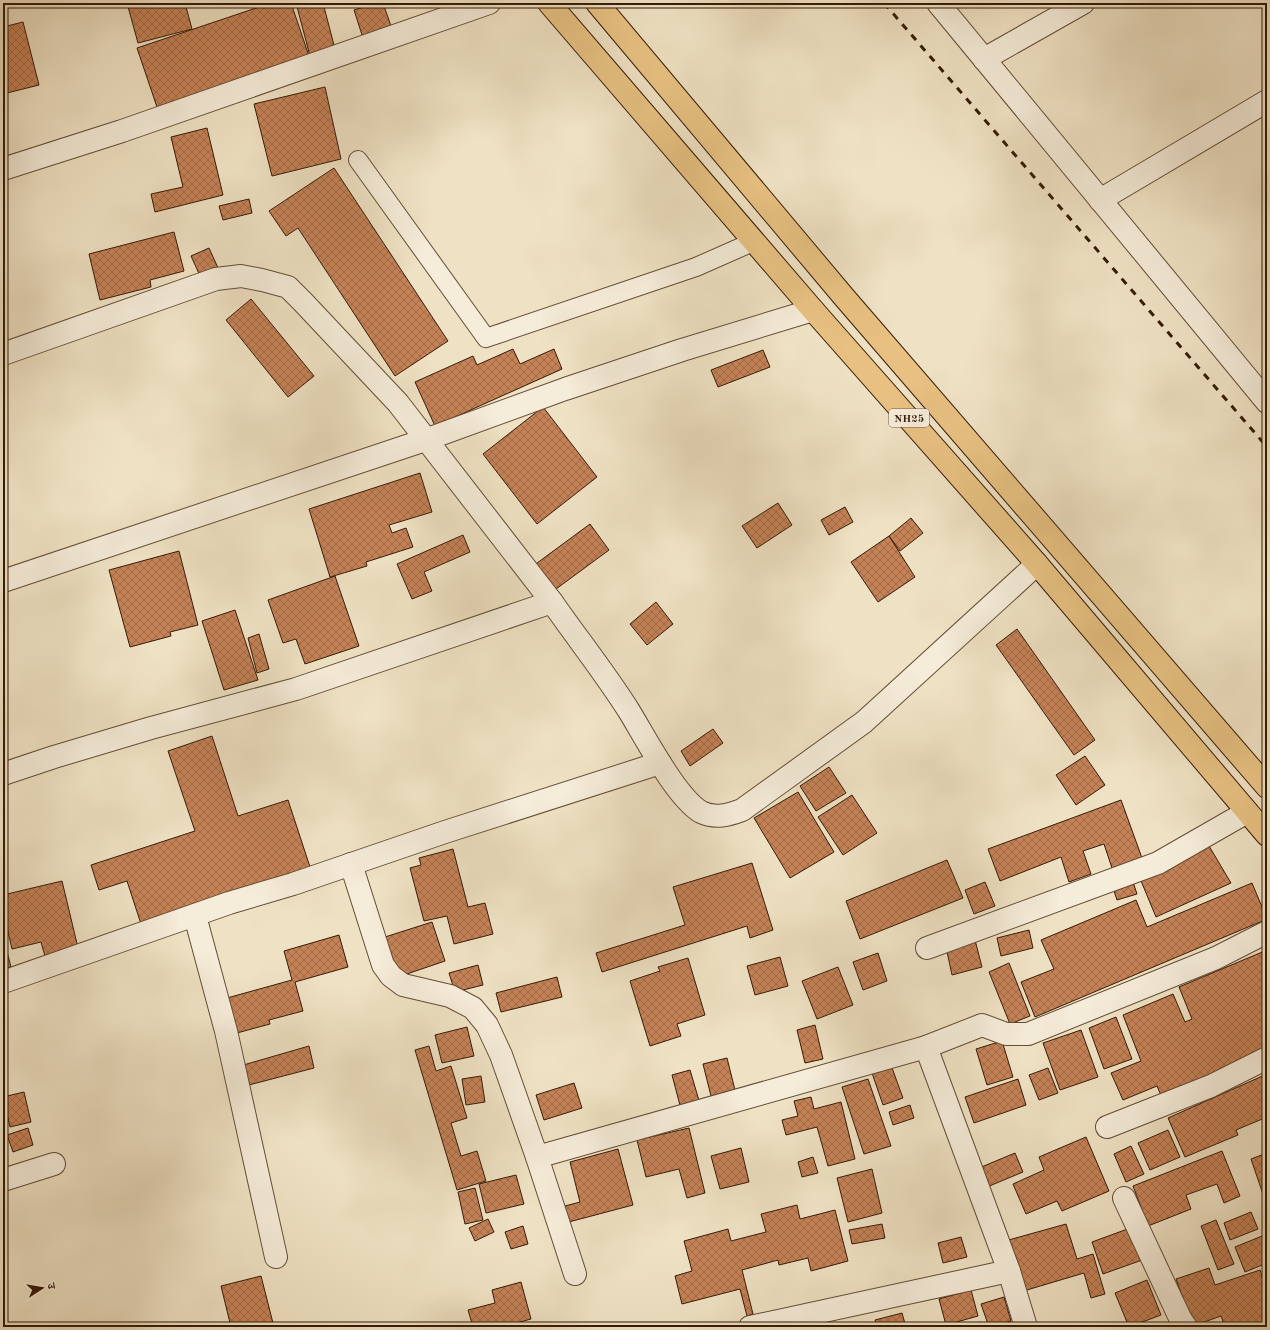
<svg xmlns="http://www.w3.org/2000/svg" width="1270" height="1330" viewBox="0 0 1270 1330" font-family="'Old Standard TT','Noto Serif Devanagari',serif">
  <defs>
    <pattern id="building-cross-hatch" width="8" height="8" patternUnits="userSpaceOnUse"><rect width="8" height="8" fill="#c58257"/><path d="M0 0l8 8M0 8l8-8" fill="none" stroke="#a16a46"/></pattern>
  </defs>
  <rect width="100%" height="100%" fill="#efe2c4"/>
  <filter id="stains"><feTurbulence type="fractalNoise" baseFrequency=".005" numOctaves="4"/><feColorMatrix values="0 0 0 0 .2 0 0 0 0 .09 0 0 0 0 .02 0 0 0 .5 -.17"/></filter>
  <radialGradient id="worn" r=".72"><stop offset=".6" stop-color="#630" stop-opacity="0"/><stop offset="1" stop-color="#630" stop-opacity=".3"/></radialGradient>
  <g fill="url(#building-cross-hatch)" stroke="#351a07">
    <path d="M 127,3 L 185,3 L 192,29 L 138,43 Z"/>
    <path d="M 271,3 L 291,3 L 310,59 L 158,110 L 137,48 Z"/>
    <path d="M 296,3 L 323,3 L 335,49 L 310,56 Z"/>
    <path d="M 377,3 L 383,3 L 392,29 L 363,38 L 354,10 Z"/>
    <path d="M 23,22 L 39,85 L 3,94 L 3,27 Z"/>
    <path d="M 325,87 L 341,159 L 272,176 L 254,104 Z"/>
    <path d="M 207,128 L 223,195 L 155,212 L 151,194 L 183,187 L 171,137 Z"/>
    <path d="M 334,168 L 448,341 L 395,376 L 298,228 L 286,236 L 269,211 Z"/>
    <path d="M 249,199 L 252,213 L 223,220 L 219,206 Z"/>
    <path d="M 174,232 L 184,271 L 150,280 L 151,287 L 100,300 L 89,254 Z"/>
    <path d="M 209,248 L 219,270 L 201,278 L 191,256 Z"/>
    <path d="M 251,299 L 314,376 L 288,397 L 226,320 Z"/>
    <path d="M 513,349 L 520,364 L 554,349 L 562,369 L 435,426 L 415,382 L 473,356 L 477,365 Z"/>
    <path d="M 763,350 L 770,367 L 718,387 L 711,370 Z"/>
    <path d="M 543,407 L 597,477 L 537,524 L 483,454 Z"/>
    <path d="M 420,473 L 432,512 L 389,525 L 392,533 L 406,528 L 413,547 L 366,562 L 367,566 L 330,577 L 309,509 Z"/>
    <path d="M 778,503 L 792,525 L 757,548 L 742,526 Z"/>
    <path d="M 845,507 L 853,522 L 829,535 L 821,520 Z"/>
    <path d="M 911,518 L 923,533 L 900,551 L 889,536 Z"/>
    <path d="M 590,524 L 609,550 L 552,592 L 533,566 Z"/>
    <path d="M 463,535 L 470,552 L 424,572 L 432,591 L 412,599 L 397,564 Z"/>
    <path d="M 889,536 L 915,577 L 878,602 L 851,562 Z"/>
    <path d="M 179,551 L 198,625 L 170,632 L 171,636 L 130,647 L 109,570 Z"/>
    <path d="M 335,576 L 359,646 L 305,664 L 296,639 L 283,643 L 268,600 Z"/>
    <path d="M 656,602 L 673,624 L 647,645 L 630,624 Z"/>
    <path d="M 235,610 L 258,680 L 224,690 L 202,621 Z"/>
    <path d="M 1017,629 L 1095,740 L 1074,755 L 996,645 Z"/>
    <path d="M 259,634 L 269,669 L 257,673 L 248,638 Z"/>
    <path d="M 713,729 L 723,743 L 690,766 L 681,751 Z"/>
    <path d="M 212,736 L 238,816 L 288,800 L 310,867 L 141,924 L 127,881 L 99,890 L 91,865 L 195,831 L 168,751 Z"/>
    <path d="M 1085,756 L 1105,785 L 1076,805 L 1056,775 Z"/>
    <path d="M 829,767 L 846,793 L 816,811 L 800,786 Z"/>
    <path d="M 798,792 L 834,852 L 790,878 L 754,818 Z"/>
    <path d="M 852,795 L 877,833 L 843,855 L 818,817 Z"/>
    <path d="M 1121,800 L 1142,858 L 1112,868 L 1104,844 L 1083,851 L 1091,874 L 1069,882 L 1061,857 L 1000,881 L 988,849 Z"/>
    <path d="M 1209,846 L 1231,883 L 1156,917 L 1139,876 Z"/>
    <path d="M 453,849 L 468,907 L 485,903 L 493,934 L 454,944 L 447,916 L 424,921 L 410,868 L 421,865 L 419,858 Z"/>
    <path d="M 947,860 L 963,898 L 860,939 L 846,901 Z"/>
    <path d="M 752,863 L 773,930 L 750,938 L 747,926 L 602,972 L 596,953 L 685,925 L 673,887 Z"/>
    <path d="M 1132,879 L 1137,894 L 1117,900 L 1112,885 Z"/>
    <path d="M 62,881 L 79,952 L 46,960 L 41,942 L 12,949 L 3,910 L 3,895 Z"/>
    <path d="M 985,882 L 995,906 L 974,914 L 965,890 Z"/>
    <path d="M 1252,883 L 1267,919 L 1035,1017 L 1021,982 L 1054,969 L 1041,940 L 1136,900 L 1147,927 Z"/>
    <path d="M 432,922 L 445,961 L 398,977 L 385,937 Z"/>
    <path d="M 1029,930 L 1033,948 L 1001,956 L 997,938 Z"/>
    <path d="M 339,935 L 348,967 L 295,982 L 303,1011 L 269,1020 L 270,1024 L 237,1033 L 227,998 L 292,980 L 284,951 Z"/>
    <path d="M 3,936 L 11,967 L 3,969 Z"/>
    <path d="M 975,940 L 982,967 L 952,975 L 946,947 Z"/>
    <path d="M 1267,950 L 1267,1054 L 1163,1100 L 1157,1086 L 1123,1100 L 1111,1073 L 1141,1061 L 1123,1015 L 1173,994 L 1185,1022 L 1192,1019 L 1179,987 Z"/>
    <path d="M 878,953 L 887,981 L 863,990 L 853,962 Z"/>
    <path d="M 780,957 L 788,986 L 755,995 L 747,966 Z"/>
    <path d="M 688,958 L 705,1015 L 677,1024 L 681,1036 L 650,1046 L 630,981 L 660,971 L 658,967 Z"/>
    <path d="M 1009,963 L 1030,1016 L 1010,1024 L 989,972 Z"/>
    <path d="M 478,965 L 483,985 L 455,992 L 449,973 Z"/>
    <path d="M 838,967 L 853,1005 L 817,1019 L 802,981 Z"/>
    <path d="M 557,977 L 562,997 L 501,1012 L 496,993 Z"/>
    <path d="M 1116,1017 L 1132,1059 L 1104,1069 L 1089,1028 Z"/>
    <path d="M 815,1025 L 823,1059 L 805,1063 L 797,1030 Z"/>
    <path d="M 467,1027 L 474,1056 L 442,1063 L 435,1035 Z"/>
    <path d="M 1081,1030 L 1098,1077 L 1060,1090 L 1043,1043 Z"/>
    <path d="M 1002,1041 L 1013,1077 L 987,1085 L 976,1049 Z"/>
    <path d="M 309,1046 L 314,1068 L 245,1086 L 240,1066 Z"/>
    <path d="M 429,1046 L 436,1071 L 451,1066 L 467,1118 L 451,1123 L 461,1156 L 477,1151 L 486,1181 L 457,1190 L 415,1050 Z"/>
    <path d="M 727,1058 L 736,1094 L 712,1100 L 703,1064 Z"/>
    <path d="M 891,1065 L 903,1098 L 883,1105 L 872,1073 Z"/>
    <path d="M 1048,1068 L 1058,1093 L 1039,1100 L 1029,1075 Z"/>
    <path d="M 690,1070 L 700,1104 L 681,1109 L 672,1075 Z"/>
    <path d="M 1267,1074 L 1267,1117 L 1236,1130 L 1238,1135 L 1185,1157 L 1168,1118 Z"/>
    <path d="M 481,1076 L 485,1102 L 466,1105 L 462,1079 Z"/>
    <path d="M 868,1079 L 891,1146 L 864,1154 L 842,1087 Z"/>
    <path d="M 1018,1079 L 1026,1105 L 974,1123 L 965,1097 Z"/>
    <path d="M 574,1083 L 582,1108 L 544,1120 L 536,1095 Z"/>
    <path d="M 24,1092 L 31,1122 L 10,1127 L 3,1097 Z"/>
    <path d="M 811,1097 L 814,1109 L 841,1102 L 855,1159 L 828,1166 L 817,1127 L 786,1135 L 782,1120 L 798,1116 L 794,1101 Z"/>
    <path d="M 910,1105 L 914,1118 L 893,1125 L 889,1112 Z"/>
    <path d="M 3,1121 L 8,1140 L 3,1142 Z"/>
    <path d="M 28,1128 L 33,1145 L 13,1152 L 7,1135 Z"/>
    <path d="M 689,1128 L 705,1193 L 687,1198 L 679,1169 L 646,1177 L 637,1140 Z"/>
    <path d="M 1168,1130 L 1180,1157 L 1150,1170 L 1138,1143 Z"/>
    <path d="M 1086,1137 L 1109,1191 L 1062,1211 L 1057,1201 L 1026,1214 L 1013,1184 L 1044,1170 L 1039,1157 Z"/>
    <path d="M 1131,1146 L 1144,1174 L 1126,1182 L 1114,1154 Z"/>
    <path d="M 741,1148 L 749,1182 L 720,1189 L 711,1156 Z"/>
    <path d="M 618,1149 L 633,1205 L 565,1223 L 561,1207 L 580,1202 L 570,1162 Z"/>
    <path d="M 1222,1151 L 1240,1196 L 1224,1203 L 1217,1184 L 1186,1195 L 1191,1209 L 1148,1226 L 1133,1186 Z"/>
    <path d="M 1015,1153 L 1023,1172 L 987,1187 L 979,1168 Z"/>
    <path d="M 1267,1153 L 1267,1206 L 1251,1159 Z"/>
    <path d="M 813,1157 L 818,1173 L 802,1177 L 798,1162 Z"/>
    <path d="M 872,1169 L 882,1213 L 848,1222 L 837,1178 Z"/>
    <path d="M 516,1175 L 524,1204 L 486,1213 L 479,1184 Z"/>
    <path d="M 475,1188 L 483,1220 L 465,1224 L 458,1192 Z"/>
    <path d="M 797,1205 L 800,1219 L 835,1210 L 848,1261 L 811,1271 L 808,1258 L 779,1265 L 778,1260 L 742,1270 L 753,1314 L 747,1316 L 740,1289 L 682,1304 L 675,1276 L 692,1271 L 684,1241 L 728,1229 L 731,1241 L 766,1232 L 761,1214 Z"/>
    <path d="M 1251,1212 L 1258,1229 L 1230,1240 L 1224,1223 Z"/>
    <path d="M 488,1219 L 494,1232 L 475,1241 L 469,1228 Z"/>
    <path d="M 1216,1220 L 1234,1264 L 1218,1270 L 1201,1226 Z"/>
    <path d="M 882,1224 L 885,1238 L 852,1244 L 849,1230 Z"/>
    <path d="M 1066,1224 L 1077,1259 L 1093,1254 L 1105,1294 L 1091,1298 L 1084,1273 L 1020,1292 L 1005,1241 Z"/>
    <path d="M 523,1226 L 528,1244 L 511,1249 L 505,1232 Z"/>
    <path d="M 1133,1227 L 1145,1259 L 1103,1274 L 1092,1242 Z"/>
    <path d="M 1267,1234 L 1267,1263 L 1245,1272 L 1235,1247 Z"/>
    <path d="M 961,1237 L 967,1257 L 943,1263 L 938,1243 Z"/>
    <path d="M 1209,1268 L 1215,1285 L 1260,1270 L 1267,1291 L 1267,1322 L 1251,1327 L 1225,1327 L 1221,1316 L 1193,1326 L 1176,1279 Z"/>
    <path d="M 261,1276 L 274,1327 L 231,1327 L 221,1286 Z"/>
    <path d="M 1147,1280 L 1161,1315 L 1129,1327 L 1115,1293 Z"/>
    <path d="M 521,1282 L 531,1319 L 502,1327 L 473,1327 L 468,1310 L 495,1303 L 492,1290 Z"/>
    <path d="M 971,1290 L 978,1316 L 946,1325 L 939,1299 Z"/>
    <path d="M 1004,1297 L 1011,1321 L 989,1327 L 981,1304 Z"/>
    <path d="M 902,1313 L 906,1327 L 877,1327 L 875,1320 Z"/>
    <path d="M 980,1322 L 981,1327 L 962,1327 Z"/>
  </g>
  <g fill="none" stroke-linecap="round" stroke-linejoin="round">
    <defs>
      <path id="service" d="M 358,160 L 486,338 L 696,267 L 755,241"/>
      <g id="minor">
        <path d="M 938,3 L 1267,402"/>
        <path d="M 984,59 L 1083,3"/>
        <path d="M 3,169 L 122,131 L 489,3"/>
        <path d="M 1100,200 L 1267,101"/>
        <path d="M 3,354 L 216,279 L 241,276 L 262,280 L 288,287 L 303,302 L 398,403 L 552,602 L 296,689 L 151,728 L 54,757 L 3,774"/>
        <path d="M 3,581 L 425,440 L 565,389 L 682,350 L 813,310"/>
        <path d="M 552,602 C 577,638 605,673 629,711 C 645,737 676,797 701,812 C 715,819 729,815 742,810 L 864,722 L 1037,564"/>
        <path d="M 351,864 L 383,965 L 391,976 L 403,985 L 450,996 L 473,1008 L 487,1025 L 501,1055 L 537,1157 L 575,1274"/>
        <path d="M 195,916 L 226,1031 L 276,1257"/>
        <path d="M 927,948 L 1158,863 L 1247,812"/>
        <path d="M 3,982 L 229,903 L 293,884 L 445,832 L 660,763"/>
        <path d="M 926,1047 L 1009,1271 L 1026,1327"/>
        <path d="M 1107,1127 L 1211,1086 L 1267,1058"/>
        <path d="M 537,1157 L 926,1047 L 982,1025 L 1006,1034 L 1028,1034 L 1216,958 L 1267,932"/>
        <path d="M 3,1180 L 54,1164"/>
        <path d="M 1124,1198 L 1180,1318 L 1186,1327"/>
        <path d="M 750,1327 L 1009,1271"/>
      </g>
      <g id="primary">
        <path d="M 549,3 L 813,310 L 1037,564 L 1267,835"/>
        <path d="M 597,3 L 844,297 L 1267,787"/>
      </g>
    </defs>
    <use href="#service" stroke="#644c36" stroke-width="20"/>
    <use href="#minor" stroke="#644c36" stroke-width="24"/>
    <use href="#primary" stroke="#351a07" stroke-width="24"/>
    <use href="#service" stroke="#f5ecd9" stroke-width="18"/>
    <use href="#minor" stroke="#f5ecd9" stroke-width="22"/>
    <use href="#primary" stroke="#e8c182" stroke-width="22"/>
    <path stroke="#351a07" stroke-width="3" stroke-dasharray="7 7" stroke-linecap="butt" d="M 884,3 L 1267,447"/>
  </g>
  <g text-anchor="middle" stroke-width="3" stroke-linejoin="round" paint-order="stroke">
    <rect fill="#f5ecd9" stroke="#6f5946" stroke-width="1" x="889" y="409" width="40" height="18" rx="3"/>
    <g font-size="11" font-weight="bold" fill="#351a07">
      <text x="909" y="422">NH25</text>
    </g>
  </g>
  <rect width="1270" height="1330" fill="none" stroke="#efe2c4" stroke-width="16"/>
  <rect x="4" y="4" width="1262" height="1322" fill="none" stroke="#351a07" stroke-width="2"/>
  <rect x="8" y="8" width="1254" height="1314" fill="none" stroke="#351a07"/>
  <g transform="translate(42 1288) rotate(78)" stroke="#f5ecd9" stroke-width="3" paint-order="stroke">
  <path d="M0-3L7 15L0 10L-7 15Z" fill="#351a07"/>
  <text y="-6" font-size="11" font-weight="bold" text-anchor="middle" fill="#351a07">उ</text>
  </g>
  <rect width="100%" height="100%" filter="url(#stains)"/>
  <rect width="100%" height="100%" fill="url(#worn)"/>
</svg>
